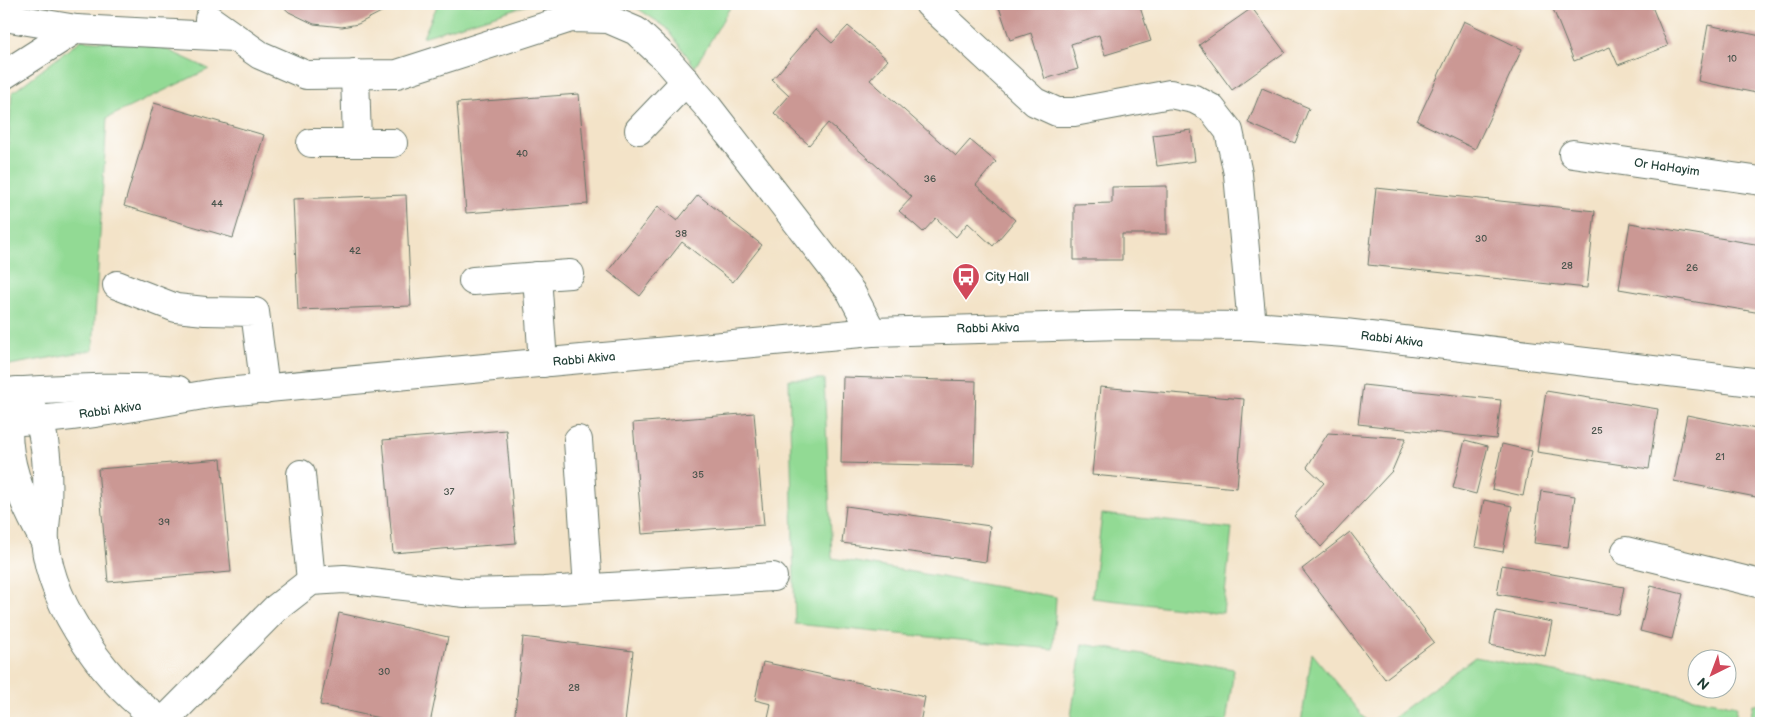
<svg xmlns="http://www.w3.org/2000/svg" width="1765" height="727" viewBox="0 0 1765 727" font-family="'Balsamiq Sans',sans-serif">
  <rect width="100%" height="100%" fill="#fff"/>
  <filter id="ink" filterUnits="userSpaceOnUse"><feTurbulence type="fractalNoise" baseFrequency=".02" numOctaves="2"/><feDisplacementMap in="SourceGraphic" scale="10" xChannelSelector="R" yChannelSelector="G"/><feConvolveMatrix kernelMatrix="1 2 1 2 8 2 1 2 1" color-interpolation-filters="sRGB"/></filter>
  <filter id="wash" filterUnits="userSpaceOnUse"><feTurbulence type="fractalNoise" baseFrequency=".0096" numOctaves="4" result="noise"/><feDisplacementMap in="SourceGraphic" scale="20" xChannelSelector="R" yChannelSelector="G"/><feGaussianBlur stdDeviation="1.12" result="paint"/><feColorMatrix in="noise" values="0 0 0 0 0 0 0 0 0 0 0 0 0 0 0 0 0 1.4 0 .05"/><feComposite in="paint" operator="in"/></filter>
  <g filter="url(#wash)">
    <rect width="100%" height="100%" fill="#f3e3c8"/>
    <g fill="#92da94" stroke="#588c64">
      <path d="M 438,4 L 531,4 L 423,37 Z"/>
      <path d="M 631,4 L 732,4 L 695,67 L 667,28 Z"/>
      <path d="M 81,40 L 157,45 L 209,69 L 107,118 L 93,350 L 4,366 L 4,199 L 12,93 Z"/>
      <path d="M 789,379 L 824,379 L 832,558 L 1056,597 L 1053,649 L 795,624 Z"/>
      <path d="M 1102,514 L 1232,528 L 1223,613 L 1092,598 Z"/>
      <path d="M 1082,644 L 1234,669 L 1226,723 L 1070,723 Z"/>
      <path d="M 1312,653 L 1368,723 L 1301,723 Z"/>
      <path d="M 1475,657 L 1737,706 L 1735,723 L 1386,723 Z"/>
      <path d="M 1753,704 L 1761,705 L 1761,723 L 1750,723 Z"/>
    </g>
    <g id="blocks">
      <g fill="#cb9894">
        <path d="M 280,4 L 390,4 L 383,11 L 358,24 L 342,27 L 314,24 L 289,12 Z"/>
        <path d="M 998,4 L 1139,4 L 1151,41 L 1105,55 L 1099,35 L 1071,44 L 1078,69 L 1045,79 L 1031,33 L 1010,40 Z"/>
        <path d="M 1551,4 L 1651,4 L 1668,46 L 1618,65 L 1610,47 L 1574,61 Z"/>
        <path d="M 1252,8 L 1285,52 L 1232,90 L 1199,45 Z"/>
        <path d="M 1464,21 L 1522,49 L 1475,149 L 1417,121 Z"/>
        <path d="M 1708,25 L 1761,36 L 1761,94 L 1698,81 Z"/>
        <path d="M 848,26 L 888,60 L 870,80 L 956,156 L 970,140 L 996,162 L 976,185 L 1015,220 L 993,246 L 968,223 L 956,237 L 936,218 L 923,232 L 899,211 L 912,197 L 828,123 L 809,145 L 774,113 L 789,96 L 772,80 L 816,29 L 832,43 Z"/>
        <path d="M 1262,88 L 1309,108 L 1295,143 L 1248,123 Z"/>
        <path d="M 579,94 L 588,204 L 466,213 L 457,103 Z"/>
        <path d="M 154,103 L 264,135 L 233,238 L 124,206 Z"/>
        <path d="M 1191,130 L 1195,161 L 1157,166 L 1153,135 Z"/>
        <path d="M 1167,186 L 1167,234 L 1122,234 L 1122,260 L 1074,260 L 1074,204 L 1112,203 L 1112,187 Z"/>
        <path d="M 1376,188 L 1595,211 L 1587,288 L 1368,265 Z"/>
        <path d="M 406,195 L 411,306 L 298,310 L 293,199 Z"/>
        <path d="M 698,195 L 762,245 L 733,282 L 682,242 L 640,296 L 608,271 L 658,206 L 677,221 Z"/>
        <path d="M 1630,223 L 1761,245 L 1761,313 L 1619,289 Z"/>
        <path d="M 843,377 L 976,381 L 974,466 L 841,463 Z"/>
        <path d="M 1363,385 L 1501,400 L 1496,439 L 1358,424 Z"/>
        <path d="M 1100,387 L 1244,399 L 1237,488 L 1092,475 Z"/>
        <path d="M 1546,391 L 1658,409 L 1649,469 L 1537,452 Z"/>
        <path d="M 754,413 L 764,525 L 642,534 L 633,423 Z"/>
        <path d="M 1687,415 L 1761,430 L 1761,498 L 1674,481 Z"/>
        <path d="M 506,430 L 516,543 L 393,553 L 383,440 Z"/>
        <path d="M 1328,433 L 1406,438 L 1392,471 L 1321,547 L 1294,516 L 1324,483 L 1307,467 Z"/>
        <path d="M 1465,440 L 1488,446 L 1476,494 L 1453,488 Z"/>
        <path d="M 1502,444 L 1532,451 L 1523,496 L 1492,489 Z"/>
        <path d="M 221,459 L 231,572 L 108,582 L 98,469 Z"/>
        <path d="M 1541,491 L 1575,496 L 1568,547 L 1534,543 Z"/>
        <path d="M 1484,500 L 1512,506 L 1503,552 L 1475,547 Z"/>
        <path d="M 846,506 L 990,526 L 986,562 L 842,543 Z"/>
        <path d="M 1350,532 L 1434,642 L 1385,679 L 1302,569 Z"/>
        <path d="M 1502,565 L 1624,587 L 1619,615 L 1497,594 Z"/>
        <path d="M 1651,586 L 1683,594 L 1672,639 L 1640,631 Z"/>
        <path d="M 1496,611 L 1552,622 L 1545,656 L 1490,645 Z"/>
        <path d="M 339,613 L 448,637 L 430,723 L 402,723 L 320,705 Z"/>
        <path d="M 523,637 L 633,651 L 625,723 L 514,723 Z"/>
        <path d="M 763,662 L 925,697 L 920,723 L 767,722 L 771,704 L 755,700 Z"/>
      </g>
    </g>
  </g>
  <g filter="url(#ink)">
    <use href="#blocks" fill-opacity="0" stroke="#697768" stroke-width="1"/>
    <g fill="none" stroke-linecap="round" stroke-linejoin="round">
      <defs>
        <g id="minor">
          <path d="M 929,4 L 1035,102 L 1057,112 L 1074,112 L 1170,94 L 1194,99 L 1211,108 L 1229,131 L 1238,174 L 1252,326"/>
          <path d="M 4,17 L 76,29"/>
          <path d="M 209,19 L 260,55 L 306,75 L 397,74 L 571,18 L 608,19 L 636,31 L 667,60 L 708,107 L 851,292 L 872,332"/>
          <path d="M 355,74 L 357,143"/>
          <path d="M 4,75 L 76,29 L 234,37"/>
          <path d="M 639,130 L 686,81"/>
          <path d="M 311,143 L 393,143"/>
          <path d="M 1573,154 L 1761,181"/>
          <path d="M 537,276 L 543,363"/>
          <path d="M 473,281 L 570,274"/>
          <path d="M 117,285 L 176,308 L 205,311 L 255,312 L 265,389"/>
          <path d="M 17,391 C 24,400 36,411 39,421 C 48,448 48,480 47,508 C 46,519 44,531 45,542 C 52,609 109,688 165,723"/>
          <path d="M 4,392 C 63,389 119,385 178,390"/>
          <path d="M 11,406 C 0,453 22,501 45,542"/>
          <path d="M 4,422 C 75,419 145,405 215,393 L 872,332 L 1121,325 L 1252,326 L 1345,333 L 1761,383"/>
          <path d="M 578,440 L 588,588"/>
          <path d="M 301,474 L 311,581"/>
          <path d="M 1626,551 L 1761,584"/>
          <path d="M 163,722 L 275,609 L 311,581 L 344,579 L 465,593 L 544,591 L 773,577"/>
        </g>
      </defs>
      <use href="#minor" stroke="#697768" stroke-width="30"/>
      <use href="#minor" stroke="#fff" stroke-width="28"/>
    </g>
  </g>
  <defs>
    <symbol id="bus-pin" viewBox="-11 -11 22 30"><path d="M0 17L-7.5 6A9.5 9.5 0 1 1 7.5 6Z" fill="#d1495b" stroke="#fff"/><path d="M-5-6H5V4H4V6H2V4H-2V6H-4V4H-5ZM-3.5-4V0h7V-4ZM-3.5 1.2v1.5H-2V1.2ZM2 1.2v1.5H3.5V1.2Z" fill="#fff"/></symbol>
  </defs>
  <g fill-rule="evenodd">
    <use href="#bus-pin" x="950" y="261" width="32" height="43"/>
  </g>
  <g text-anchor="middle" stroke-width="5" stroke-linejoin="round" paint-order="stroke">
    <g font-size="10" fill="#4a544c">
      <text x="1732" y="62">10</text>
      <text x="522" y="157">40</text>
      <text x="930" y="182">36</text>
      <text x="217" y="207">44</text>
      <text x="681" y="237">38</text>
      <text x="1481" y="242">30</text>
      <text x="355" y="254">42</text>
      <text x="1567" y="269">28</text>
      <text x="1692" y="271">26</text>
      <text x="1597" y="434">25</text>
      <text x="1720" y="460">21</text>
      <text x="698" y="478">35</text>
      <text x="449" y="495">37</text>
      <text x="164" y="525">39</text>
      <text x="384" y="675">30</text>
      <text x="574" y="691">28</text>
    </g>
    <g font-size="12" fill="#1f3d34" stroke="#fff">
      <text transform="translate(1667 167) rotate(8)" y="4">Or HaHayim</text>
      <text transform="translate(988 328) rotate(-1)" y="4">Rabbi Akiva</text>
      <text transform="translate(1392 339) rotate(7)" y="4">Rabbi Akiva</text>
      <text transform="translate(584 359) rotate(-5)" y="4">Rabbi Akiva</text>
      <text transform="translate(110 410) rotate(-8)" y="4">Rabbi Akiva</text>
    </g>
    <g font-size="12" fill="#1f3d34" stroke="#fff" text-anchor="start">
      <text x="985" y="281">City Hall</text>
    </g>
  </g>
  <rect width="1765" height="727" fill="none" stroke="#fff" stroke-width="20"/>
  <g transform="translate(1712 674) rotate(222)"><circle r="24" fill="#ffffff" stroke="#a5b1ae"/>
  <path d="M0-4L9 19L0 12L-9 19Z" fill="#d1495b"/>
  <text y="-8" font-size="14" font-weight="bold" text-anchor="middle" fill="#1f3d34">N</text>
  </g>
</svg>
